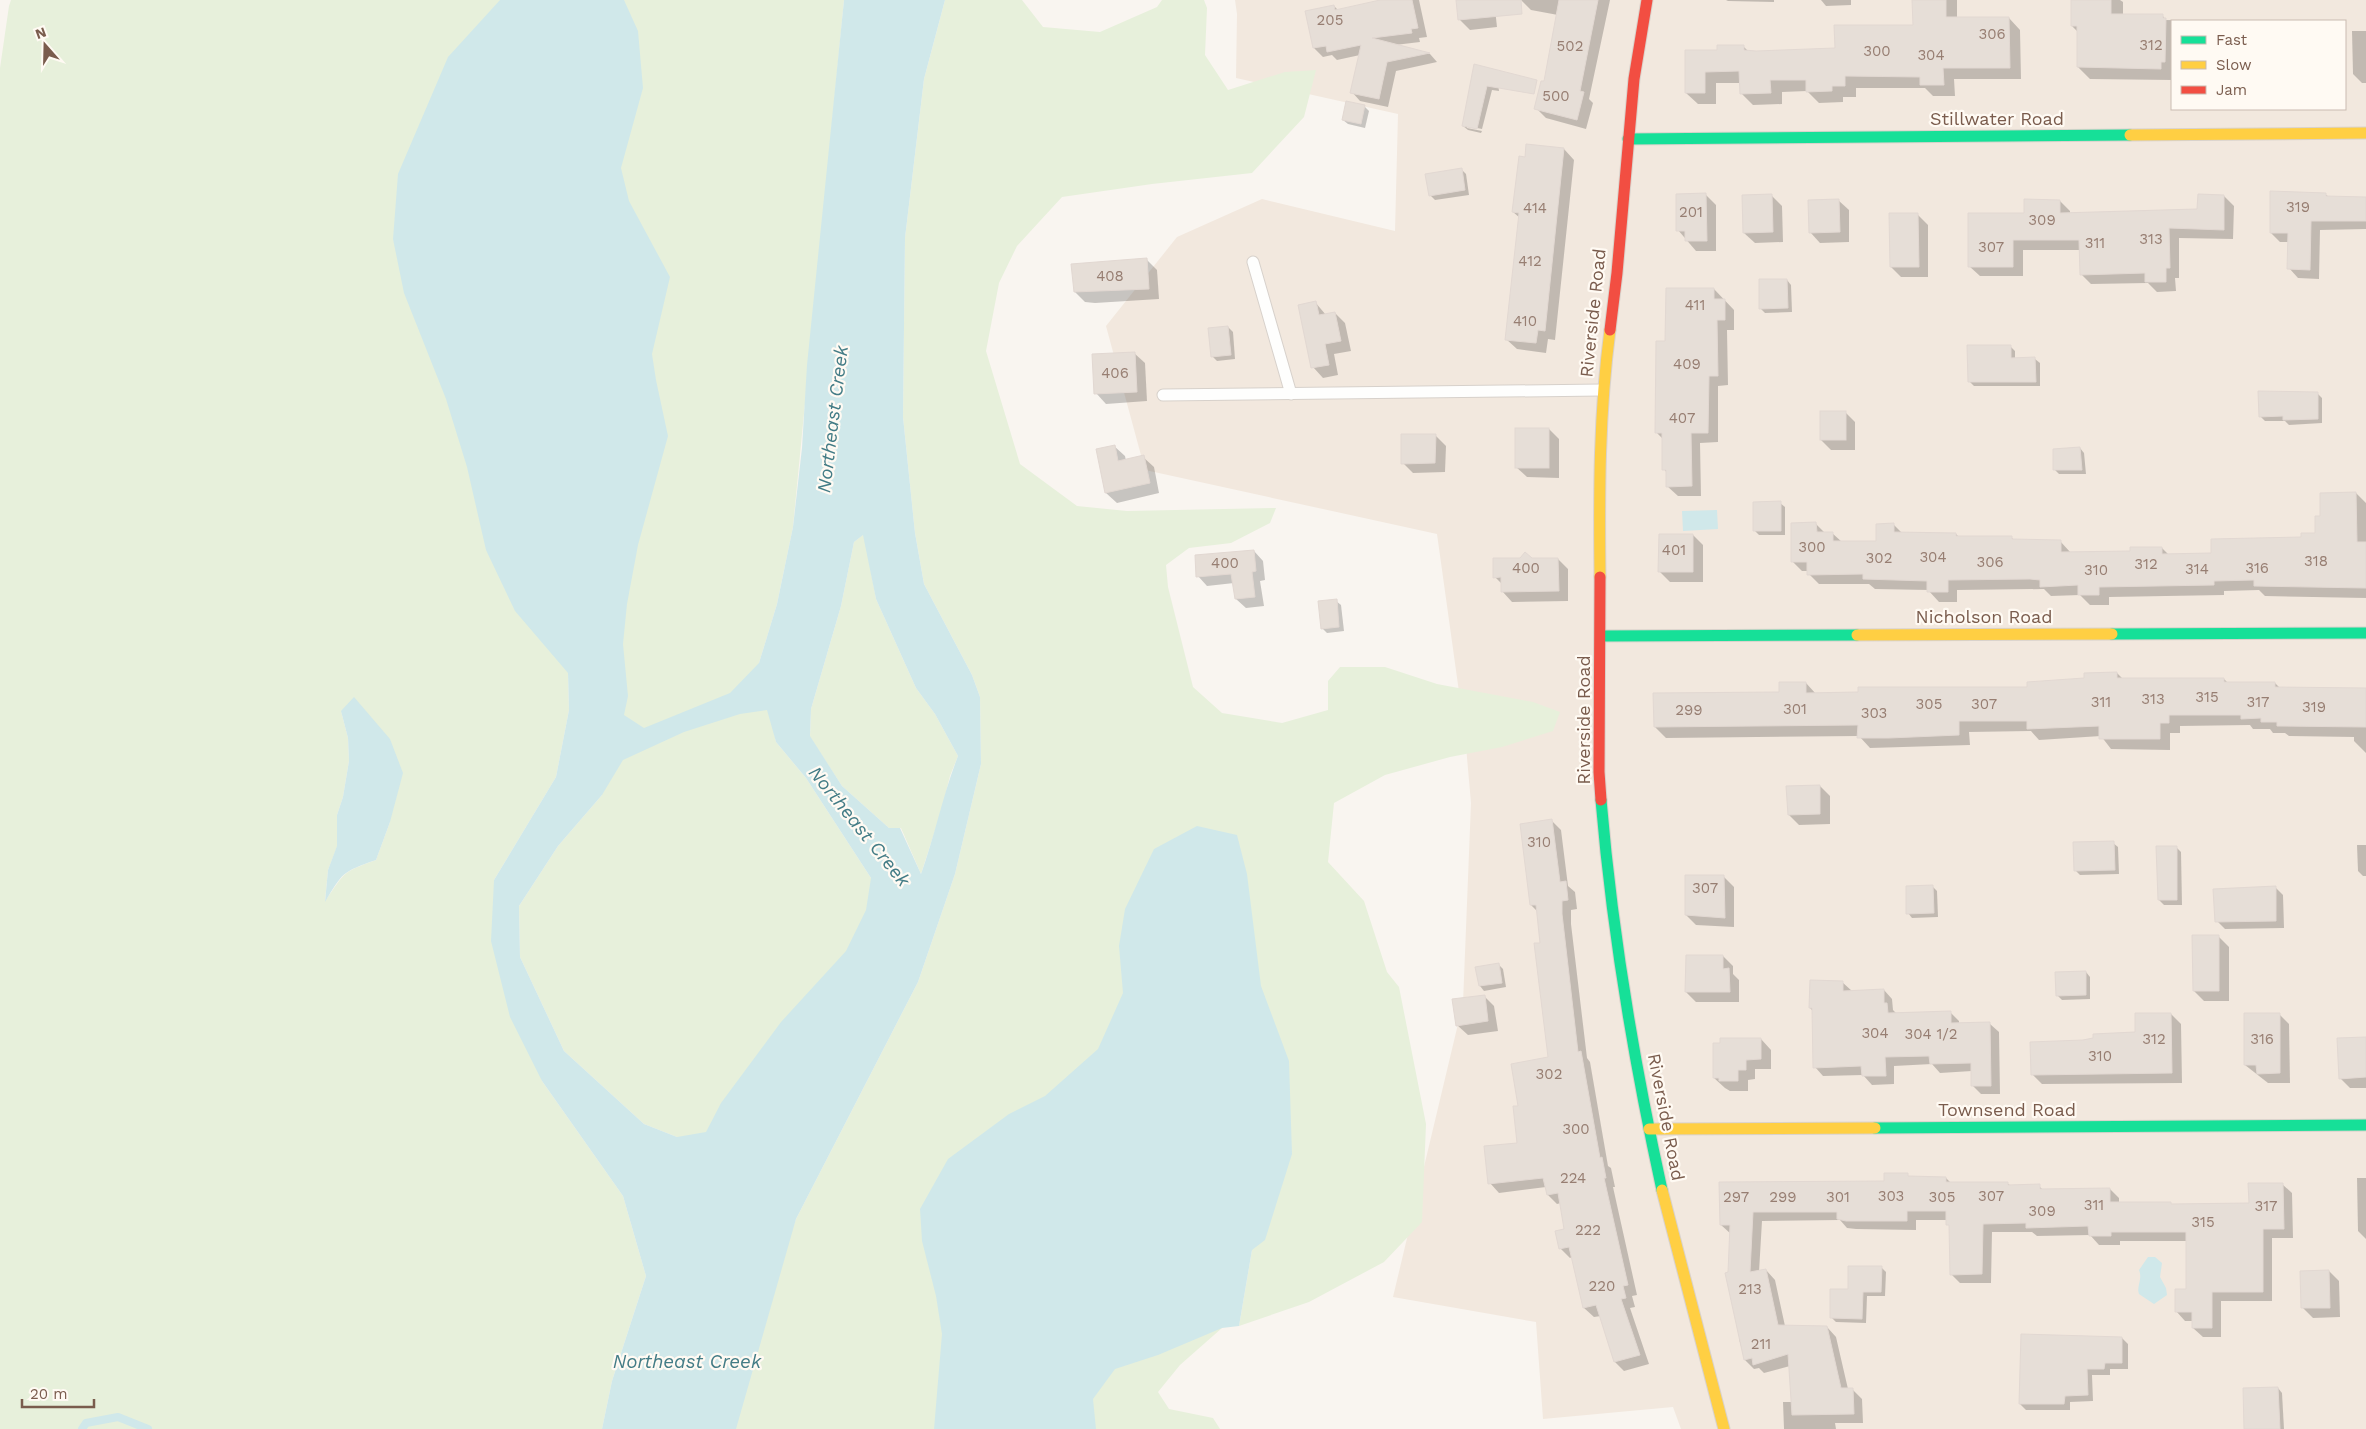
<svg xmlns="http://www.w3.org/2000/svg" width="2366" height="1429" viewBox="0 0 2366 1429" font-family="'Work Sans',sans-serif">
  <rect width="100%" height="100%" fill="#f9f5f0"/>
  <path fill="#f2e8de" fill-rule="evenodd" d="M 1235,0 L 2366,0 L 2366,1429 L 1681,1429 L 1673,1407 L 1543,1419 L 1536,1322 L 1393,1297 L 1463,1003 L 1471,803 L 1465,735 L 1437,534 L 1145,470 L 1106,326 L 1177,237 L 1262,199 L 1395,231 L 1398,114 L 1236,78 L 1237,14 ZM 2172,21 L 2345,21 L 2345,109 L 2172,109 Z"/>
  <g fill="#e7f0db" fill-rule="evenodd">
    <path d="M 11,0 L 844,0 L 793,527 L 777,604 L 759,663 L 776,742 L 806,778 L 871,878 L 884,916 L 684,1219 L 677,1137 L 644,1124 L 564,1051 L 520,957 L 519,906 L 558,846 L 602,795 L 568,673 L 569,710 L 556,777 L 494,880 L 542,1081 L 623,1196 L 646,1276 L 612,1381 L 602,1429 L 0,1429 L 0,68 L 9,6 ZM 341,711 L 390,822 L 376,860 C 340,873 346,872 325,901 L 328,870 L 337,847 L 337,815 L 343,797 L 349,761 L 348,738 Z"/>
    <path d="M 945,0 L 1022,0 L 1043,27 L 1100,32 L 1157,7 L 1162,0 L 1204,0 L 1207,8 L 1205,55 L 1228,90 L 1285,72 L 1316,70 L 1304,117 L 1252,173 L 1152,184 L 1062,197 L 1017,246 L 999,283 L 986,351 L 1020,464 L 1077,506 L 1127,511 L 1276,508 L 1270,523 L 1231,543 L 1189,548 L 1166,565 L 1168,587 L 1193,687 L 1222,713 L 1282,723 L 1328,710 L 1328,681 L 1340,667 L 1385,667 L 1437,684 L 1533,702 L 1560,712 L 1553,731 L 1502,747 L 1450,757 L 1385,775 L 1334,803 L 1328,862 L 1364,901 L 1387,972 L 1399,987 L 1426,1124 L 1422,1222 L 1384,1262 L 1309,1302 L 1239,1326 L 1252,1250 L 1228,1236 L 1222,1328 L 1180,1365 L 1158,1392 L 1169,1409 L 1213,1418 L 1220,1429 L 683,1429 L 789,1239 L 796,1219 L 918,982 L 955,874 L 981,764 L 980,697 L 972,675 L 924,584 L 915,533 L 903,417 L 905,238 L 924,79 Z"/>
    <path d="M 864,534 L 876,599 L 916,688 L 935,714 L 958,756 L 950,776 L 941,812 L 921,874 L 901,828 L 889,828 L 842,786 L 810,737 L 811,709 L 841,606 L 854,542 Z"/>
  </g>
  <g fill="#d0e8ea" fill-rule="evenodd">
    <path d="M 500,0 L 624,0 L 638,31 L 643,88 L 621,168 L 629,201 L 670,277 L 652,354 L 656,380 L 668,436 L 638,545 L 627,604 L 623,644 L 628,696 L 624,715 L 644,728 L 730,693 L 759,663 L 777,604 L 793,527 L 802,448 L 807,365 L 844,0 L 945,0 L 924,79 L 905,238 L 903,417 L 915,533 L 924,584 L 972,675 L 980,697 L 981,764 L 955,874 L 918,982 L 796,1219 L 736,1429 L 602,1429 L 612,1381 L 646,1276 L 623,1196 L 542,1081 L 510,1017 L 491,941 L 494,880 L 556,777 L 569,710 L 568,673 L 515,611 L 486,550 L 467,467 L 446,399 L 404,293 L 393,239 L 398,174 L 448,57 ZM 863,535 L 876,599 L 916,688 L 935,714 L 958,756 C 943,794 935,835 921,874 L 900,828 L 889,828 L 842,786 L 810,736 L 811,709 L 841,606 L 854,542 ZM 767,710 L 776,742 L 806,778 L 871,878 L 866,910 L 846,951 L 781,1022 L 721,1103 L 706,1132 L 677,1137 L 644,1124 L 564,1051 L 520,957 L 519,906 L 558,846 L 602,795 L 623,760 L 684,732 L 740,714 Z"/>
    <path d="M 1717,510 L 1718,529 L 1683,531 L 1682,511 Z"/>
    <path d="M 354,697 L 390,739 L 403,773 L 390,822 L 376,860 C 342,872 343,872 325,902 L 328,870 L 337,846 L 337,815 L 343,797 L 349,761 L 348,738 L 341,711 Z"/>
    <path d="M 1197,826 L 1237,835 L 1247,874 L 1261,986 L 1289,1061 L 1292,1154 L 1265,1240 L 1252,1250 L 1239,1326 L 1222,1328 L 1158,1355 L 1115,1369 L 1093,1399 L 1096,1429 L 934,1429 L 942,1334 L 936,1296 L 922,1241 L 920,1209 L 948,1159 L 1009,1114 L 1045,1096 L 1098,1049 L 1123,993 L 1119,946 L 1125,909 L 1154,849 Z"/>
    <path d="M 2148,1257 L 2155,1257 L 2162,1263 L 2160,1277 L 2166,1288 L 2167,1295 L 2154,1304 L 2139,1294 C 2136,1286 2143,1280 2139,1270 Z"/>
  </g>
  <g fill="#0003">
    <path d="M 1383,0 L 1419,0 L 1427,37 L 1419,38 L 1420,42 L 1395,45 L 1430,54 L 1437,62 L 1396,71 L 1388,107 L 1360,101 L 1352,92 L 1360,55 L 1337,60 L 1332,55 L 1323,57 L 1314,48 L 1334,6 L 1339,11 Z"/>
    <path d="M 1457,0 L 1494,0 L 1497,27 L 1470,30 L 1460,20 Z"/>
    <path d="M 1521,0 L 1610,0 L 1589,99 L 1593,103 L 1586,129 L 1546,118 L 1536,108 L 1545,83 L 1558,15 L 1531,10 Z"/>
    <path d="M 1726,0 L 1774,0 L 1774,2 L 1728,1 Z"/>
    <path d="M 1821,0 L 1851,0 L 1851,5 L 1826,6 Z"/>
    <path d="M 1914,0 L 1957,0 L 1957,18 L 2009,18 L 2020,30 L 2021,79 L 1954,79 L 1955,96 L 1933,96 L 1925,88 L 1856,88 L 1856,97 L 1843,97 L 1843,102 L 1819,103 L 1807,91 L 1782,92 L 1782,104 L 1753,105 L 1741,93 L 1741,83 L 1716,83 L 1716,104 L 1698,104 L 1686,93 L 1719,52 L 1743,46 L 1749,52 L 1836,49 L 1914,26 Z"/>
    <path d="M 2072,0 L 2120,0 L 2123,2 L 2123,15 L 2162,15 L 2166,20 L 2222,21 L 2172,21 L 2172,80 L 2090,79 L 2078,67 L 2078,32 L 2072,26 Z"/>
    <path d="M 2352,31 L 2366,31 L 2366,83 L 2362,83 L 2353,74 Z"/>
    <path d="M 1475,65 L 1497,75 L 1499,91 L 1492,90 L 1482,129 L 1467,126 L 1467,128 L 1482,131 L 1481,133 L 1468,130 L 1463,126 Z"/>
    <path d="M 1364,106 L 1369,111 L 1365,128 L 1348,124 L 1343,120 Z"/>
    <path d="M 1564,149 L 1574,160 L 1555,340 L 1548,339 L 1546,353 L 1517,349 L 1506,339 L 1520,218 L 1513,212 L 1526,158 Z"/>
    <path d="M 1461,169 L 1466,174 L 1469,195 L 1435,200 L 1430,195 Z"/>
    <path d="M 2325,194 L 2329,197 L 2366,198 L 2366,229 L 2320,230 L 2319,279 L 2298,278 L 2289,268 L 2289,242 L 2280,242 L 2271,233 Z"/>
    <path d="M 1706,195 L 1716,205 L 1716,251 L 1696,251 L 1678,230 Z"/>
    <path d="M 1772,196 L 1782,206 L 1783,242 L 1755,243 L 1744,233 Z"/>
    <path d="M 2224,196 L 2234,206 L 2233,239 L 2179,238 L 2179,278 L 2175,278 L 2176,291 L 2157,292 L 2148,283 L 2091,284 L 2081,274 L 2080,250 L 2023,250 L 2023,276 L 1980,276 L 1969,266 L 2025,215 L 2060,201 L 2070,211 L 2070,214 L 2199,211 Z"/>
    <path d="M 1838,200 L 1849,210 L 1849,242 L 1820,243 L 1810,232 Z"/>
    <path d="M 1917,214 L 1928,225 L 1928,277 L 1901,277 L 1891,267 Z"/>
    <path d="M 1146,259 L 1157,270 L 1159,299 L 1095,303 L 1085,302 L 1075,292 Z"/>
    <path d="M 1787,280 L 1791,285 L 1792,312 L 1765,313 L 1760,308 Z"/>
    <path d="M 1714,289 L 1734,310 L 1734,330 L 1727,330 L 1728,385 L 1718,386 L 1718,442 L 1700,443 L 1701,496 L 1678,496 L 1667,486 L 1667,473 L 1664,469 L 1663,439 L 1657,433 L 1667,343 Z"/>
    <path d="M 1315,302 L 1326,315 L 1335,313 L 1345,323 L 1351,351 L 1334,354 L 1338,375 L 1323,378 L 1313,367 Z"/>
    <path d="M 1228,327 L 1233,332 L 1235,359 L 1217,361 L 1212,356 Z"/>
    <path d="M 2010,346 L 2015,351 L 2015,359 L 2035,359 L 2040,363 L 2040,386 L 1974,386 L 1969,381 Z"/>
    <path d="M 1134,353 L 1145,363 L 1147,401 L 1106,404 L 1096,393 Z"/>
    <path d="M 2317,393 L 2322,398 L 2322,423 L 2289,425 L 2285,421 L 2265,421 L 2260,416 Z"/>
    <path d="M 1845,412 L 1855,422 L 1855,450 L 1831,450 L 1821,440 Z"/>
    <path d="M 1549,429 L 1559,439 L 1559,478 L 1527,477 L 1516,467 Z"/>
    <path d="M 1435,435 L 1446,446 L 1445,472 L 1413,473 L 1403,463 Z"/>
    <path d="M 1114,446 L 1125,456 L 1126,461 L 1143,457 L 1154,467 L 1159,493 L 1117,503 L 1106,493 Z"/>
    <path d="M 2080,448 L 2084,453 L 2086,474 L 2059,474 L 2054,469 Z"/>
    <path d="M 2356,493 L 2366,503 L 2366,598 L 2265,596 L 2259,590 L 2224,591 L 2224,595 L 2109,597 L 2109,605 L 2090,605 L 2080,595 L 2051,596 L 2044,589 L 1957,590 L 1957,602 L 1939,602 L 1928,590 L 1875,589 L 1869,584 L 1819,584 L 1809,574 L 1809,571 L 1802,571 L 1792,561 L 1816,524 L 1825,533 L 1832,533 L 1842,542 L 1877,542 L 1894,525 L 1902,533 L 1956,534 L 1959,537 L 2011,537 L 2014,540 L 2060,541 L 2071,553 L 2131,553 L 2162,548 L 2169,555 L 2212,554 L 2316,535 L 2321,518 Z"/>
    <path d="M 1780,503 L 1785,507 L 1785,535 L 1759,535 L 1754,530 Z"/>
    <path d="M 1693,535 L 1703,545 L 1703,582 L 1670,582 L 1660,572 Z"/>
    <path d="M 1254,551 L 1263,561 L 1265,580 L 1260,581 L 1264,606 L 1246,608 L 1236,599 L 1234,583 L 1207,586 L 1198,576 Z"/>
    <path d="M 1531,559 L 1558,559 L 1568,569 L 1568,601 L 1512,602 L 1502,591 L 1502,584 L 1495,577 Z"/>
    <path d="M 1336,601 L 1341,605 L 1344,631 L 1327,633 L 1322,628 Z"/>
    <path d="M 2117,673 L 2123,679 L 2224,679 L 2228,683 L 2275,683 L 2280,688 L 2366,688 L 2366,753 L 2354,741 L 2354,737 L 2289,736 L 2285,733 L 2273,733 L 2270,729 L 2253,729 L 2250,725 L 2180,726 L 2180,733 L 2170,733 L 2170,750 L 2111,749 L 2101,736 L 2039,740 L 2031,731 L 1969,732 L 1970,745 L 1870,748 L 1859,736 L 1666,738 L 1655,727 L 1780,693 L 1806,683 L 1816,694 L 2028,689 Z"/>
    <path d="M 1820,786 L 1830,796 L 1830,824 L 1799,825 L 1789,815 Z"/>
    <path d="M 1552,821 L 1561,830 L 1568,886 L 1575,892 L 1577,909 L 1571,910 L 1571,924 L 1587,1058 L 1590,1062 L 1608,1166 L 1611,1168 L 1615,1187 L 1613,1187 L 1637,1295 L 1632,1296 L 1635,1307 L 1630,1308 L 1649,1364 L 1624,1371 L 1615,1362 L 1601,1316 L 1594,1317 L 1584,1308 L 1572,1257 L 1570,1258 L 1560,1248 L 1565,1230 L 1561,1203 L 1557,1204 L 1548,1195 L 1546,1187 L 1499,1193 L 1490,1183 L 1518,1144 L 1519,1107 L 1550,1058 L 1538,912 L 1531,905 Z"/>
    <path d="M 2113,843 L 2118,847 L 2119,874 L 2080,875 L 2075,870 Z"/>
    <path d="M 2357,845 L 2366,845 L 2366,876 L 2363,876 L 2358,871 Z"/>
    <path d="M 2176,847 L 2181,852 L 2182,905 L 2164,905 L 2159,900 Z"/>
    <path d="M 1724,877 L 1734,887 L 1734,927 L 1696,925 L 1686,915 Z"/>
    <path d="M 1932,886 L 1937,891 L 1938,917 L 1912,918 L 1908,913 Z"/>
    <path d="M 2275,887 L 2283,895 L 2284,928 L 2225,929 L 2217,921 Z"/>
    <path d="M 2218,936 L 2229,947 L 2229,1001 L 2204,1001 L 2194,991 Z"/>
    <path d="M 1723,956 L 1733,966 L 1733,974 L 1739,980 L 1739,1002 L 1696,1002 L 1686,992 Z"/>
    <path d="M 1498,964 L 1503,969 L 1506,987 L 1484,991 L 1480,986 Z"/>
    <path d="M 2086,972 L 2090,977 L 2090,999 L 2062,1000 L 2057,995 Z"/>
    <path d="M 1842,982 L 1852,991 L 1884,990 L 1892,999 L 1893,1010 L 1896,1013 L 1950,1012 L 1959,1021 L 1959,1024 L 1990,1024 L 1999,1032 L 2000,1094 L 1981,1094 L 1973,1086 L 1972,1071 L 1940,1073 L 1932,1064 L 1894,1066 L 1894,1084 L 1872,1085 L 1863,1075 L 1823,1076 L 1815,1067 L 1813,1011 L 1810,1008 Z"/>
    <path d="M 1484,996 L 1494,1006 L 1498,1031 L 1468,1035 L 1457,1025 Z"/>
    <path d="M 2171,1014 L 2181,1024 L 2182,1083 L 2042,1084 L 2032,1074 L 2083,1041 L 2137,1033 Z"/>
    <path d="M 2279,1014 L 2289,1024 L 2290,1083 L 2268,1083 L 2245,1065 Z"/>
    <path d="M 2366,1038 L 2366,1088 L 2350,1088 L 2340,1078 Z"/>
    <path d="M 1761,1039 L 1771,1050 L 1771,1069 L 1755,1069 L 1755,1079 L 1748,1080 L 1748,1091 L 1730,1091 L 1725,1088 L 1714,1078 Z"/>
    <path d="M 1907,1175 L 1910,1178 L 1946,1178 L 1951,1183 L 2007,1183 L 2011,1186 L 2039,1186 L 2044,1191 L 2110,1189 L 2119,1198 L 2119,1203 L 2172,1205 L 2250,1204 L 2282,1184 L 2292,1193 L 2293,1238 L 2272,1238 L 2272,1301 L 2221,1301 L 2221,1337 L 2203,1337 L 2193,1328 L 2193,1321 L 2185,1321 L 2176,1311 L 2188,1290 L 2187,1241 L 2120,1241 L 2120,1245 L 2099,1245 L 2090,1235 L 2037,1236 L 2032,1232 L 1992,1232 L 1991,1283 L 1960,1283 L 1951,1274 L 1950,1227 L 1947,1220 L 1916,1220 L 1916,1230 L 1856,1229 L 1847,1228 L 1840,1220 L 1762,1221 L 1759,1272 L 1766,1270 L 1775,1280 L 1785,1326 L 1827,1327 L 1836,1337 L 1848,1389 L 1852,1389 L 1862,1399 L 1863,1423 L 1835,1423 L 1836,1429 L 1784,1429 L 1783,1402 L 1793,1402 L 1790,1366 L 1764,1373 L 1759,1368 L 1754,1369 L 1745,1360 L 1739,1339 L 1741,1338 L 1730,1273 L 1731,1234 L 1721,1225 L 1720,1184 L 1885,1182 Z"/>
    <path d="M 2357,1178 L 2366,1178 L 2366,1239 L 2358,1231 Z"/>
    <path d="M 1881,1267 L 1886,1272 L 1885,1296 L 1867,1296 L 1866,1323 L 1836,1322 L 1831,1317 L 1850,1291 Z"/>
    <path d="M 2329,1271 L 2339,1281 L 2340,1317 L 2313,1318 L 2303,1308 Z"/>
    <path d="M 2122,1338 L 2128,1344 L 2128,1369 L 2110,1369 L 2110,1375 L 2092,1375 L 2093,1401 L 2070,1402 L 2070,1410 L 2026,1410 L 2020,1404 Z"/>
    <path d="M 2278,1388 L 2282,1393 L 2284,1429 L 2245,1429 Z"/>
  </g>
  <g fill="none" stroke-linecap="round" stroke-linejoin="round">
    <path stroke="#d0e8ea" stroke-width="8" d="M 82,1429 L 86,1423 L 118,1417 L 148,1429"/>
  </g>
  <g fill="#e6ded7" stroke="#e2d8d2">
    <path d="M 1380,0 L 1412,0 L 1418,28 L 1411,29 L 1412,33 L 1372,38 L 1430,53 L 1387,62 L 1379,99 L 1350,93 L 1361,45 L 1327,52 L 1326,46 L 1313,48 L 1305,11 L 1334,5 L 1335,10 Z"/>
    <path d="M 1456,0 L 1521,0 L 1522,14 L 1458,20 Z"/>
    <path d="M 1559,0 L 1598,0 L 1580,91 L 1584,92 L 1577,120 L 1534,109 L 1541,81 L 1544,81 Z"/>
    <path d="M 1912,0 L 1946,0 L 1946,17 L 2009,17 L 2010,68 L 1943,68 L 1944,85 L 1920,85 L 1920,77 L 1845,76 L 1845,86 L 1832,86 L 1832,91 L 1806,92 L 1806,80 L 1770,80 L 1771,93 L 1740,94 L 1739,71 L 1705,72 L 1705,93 L 1685,93 L 1685,50 L 1717,50 L 1717,45 L 1744,45 L 1744,50 L 1756,51 L 1835,48 L 1834,25 L 1913,25 Z"/>
    <path d="M 2071,0 L 2111,0 L 2111,14 L 2163,14 L 2163,18 L 2166,18 L 2165,62 L 2161,62 L 2161,69 L 2077,67 L 2077,26 L 2071,26 Z"/>
    <path d="M 1474,64 L 1537,80 L 1534,94 L 1487,86 L 1477,129 L 1462,126 Z"/>
    <path d="M 1346,101 L 1365,105 L 1361,124 L 1342,120 Z"/>
    <path d="M 1526,144 L 1564,148 L 1545,331 L 1538,330 L 1536,343 L 1505,340 L 1519,213 L 1512,212 L 1519,156 L 1525,157 Z"/>
    <path d="M 1462,168 L 1465,190 L 1429,196 L 1425,174 Z"/>
    <path d="M 2270,191 L 2326,193 L 2326,196 L 2366,197 L 2366,221 L 2311,221 L 2310,270 L 2287,269 L 2288,233 L 2270,233 Z"/>
    <path d="M 1706,193 L 1707,241 L 1685,241 L 1685,231 L 1676,231 L 1676,194 Z"/>
    <path d="M 1772,194 L 1773,232 L 1743,233 L 1742,195 Z"/>
    <path d="M 2198,194 L 2224,195 L 2224,230 L 2169,228 L 2170,268 L 2166,268 L 2166,282 L 2145,282 L 2145,273 L 2080,275 L 2079,240 L 2013,240 L 2013,267 L 1968,267 L 1968,213 L 2024,213 L 2024,199 L 2060,200 L 2060,213 L 2197,209 Z"/>
    <path d="M 1839,199 L 1840,232 L 1809,233 L 1808,200 Z"/>
    <path d="M 1889,213 L 1918,213 L 1919,267 L 1890,267 Z"/>
    <path d="M 1147,258 L 1149,289 L 1074,292 L 1071,264 Z"/>
    <path d="M 1759,279 L 1787,279 L 1788,308 L 1759,309 Z"/>
    <path d="M 1666,288 L 1714,288 L 1714,299 L 1725,299 L 1725,320 L 1717,320 L 1718,376 L 1709,376 L 1708,433 L 1691,433 L 1692,486 L 1666,487 L 1666,470 L 1662,470 L 1662,433 L 1655,433 L 1656,341 L 1665,341 Z"/>
    <path d="M 1316,301 L 1319,315 L 1335,312 L 1341,341 L 1325,344 L 1329,365 L 1311,368 L 1298,305 Z"/>
    <path d="M 1228,326 L 1231,355 L 1211,357 L 1208,328 Z"/>
    <path d="M 1967,345 L 2011,345 L 2011,358 L 2035,357 L 2036,382 L 1968,382 Z"/>
    <path d="M 1135,352 L 1137,392 L 1094,394 L 1092,354 Z"/>
    <path d="M 2258,391 L 2318,392 L 2318,419 L 2283,420 L 2283,416 L 2259,417 Z"/>
    <rect x="1820" y="411" width="26" height="29"/>
    <rect x="1515" y="428" width="34" height="40"/>
    <path d="M 1401,434 L 1436,434 L 1435,463 L 1401,464 Z"/>
    <path d="M 1115,445 L 1118,461 L 1144,455 L 1150,483 L 1105,493 L 1096,449 Z"/>
    <path d="M 2080,447 L 2082,470 L 2053,470 L 2053,449 Z"/>
    <path d="M 2356,492 L 2357,542 L 2366,542 L 2366,588 L 2254,586 L 2254,580 L 2214,581 L 2214,585 L 2099,587 L 2099,595 L 2078,595 L 2078,585 L 2040,587 L 2040,580 L 2030,579 L 1948,580 L 1948,592 L 1927,592 L 1927,581 L 1863,579 L 1863,574 L 1807,575 L 1807,562 L 1791,562 L 1791,523 L 1816,522 L 1817,532 L 1833,532 L 1833,541 L 1876,541 L 1876,524 L 1894,523 L 1894,532 L 1956,533 L 1956,536 L 2012,536 L 2012,539 L 2061,540 L 2061,552 L 2130,551 L 2130,547 L 2162,547 L 2162,554 L 2211,553 L 2211,539 L 2301,537 L 2301,533 L 2315,533 L 2315,516 L 2320,516 L 2320,493 Z"/>
    <path d="M 1781,501 L 1781,531 L 1753,531 L 1753,502 Z"/>
    <path d="M 1659,534 L 1693,534 L 1693,572 L 1658,572 Z"/>
    <path d="M 1254,550 L 1256,571 L 1252,572 L 1255,597 L 1235,599 L 1231,574 L 1196,577 L 1195,555 Z"/>
    <path d="M 1525,552 L 1532,558 L 1558,558 L 1559,591 L 1501,592 L 1501,577 L 1493,578 L 1493,558 L 1520,558 Z"/>
    <path d="M 1337,599 L 1339,627 L 1321,629 L 1318,601 Z"/>
    <path d="M 2117,672 L 2117,678 L 2224,678 L 2224,682 L 2275,682 L 2275,687 L 2366,688 L 2366,727 L 2277,726 L 2277,722 L 2261,722 L 2261,718 L 2241,719 L 2241,715 L 2169,715 L 2169,723 L 2160,723 L 2160,739 L 2099,739 L 2099,726 L 2027,729 L 2027,721 L 1959,721 L 1959,735 L 1889,738 L 1857,738 L 1858,725 L 1654,727 L 1653,693 L 1779,692 L 1779,682 L 1806,682 L 1806,693 L 1858,692 L 1858,687 L 2027,687 L 2027,682 L 2084,678 L 2084,673 Z"/>
    <path d="M 1820,785 L 1820,814 L 1788,815 L 1786,786 Z"/>
    <path d="M 1552,819 L 1560,882 L 1566,881 L 1568,900 L 1562,901 L 1562,914 L 1578,1052 L 1581,1051 L 1600,1158 L 1602,1157 L 1606,1178 L 1604,1178 L 1628,1285 L 1623,1286 L 1626,1298 L 1621,1299 L 1640,1355 L 1614,1362 L 1596,1305 L 1583,1308 L 1569,1247 L 1559,1249 L 1555,1231 L 1564,1229 L 1558,1193 L 1547,1195 L 1543,1178 L 1488,1184 L 1484,1146 L 1517,1143 L 1513,1106 L 1518,1106 L 1511,1064 L 1548,1057 L 1534,943 L 1540,943 L 1536,905 L 1530,905 L 1520,824 Z"/>
    <path d="M 2114,841 L 2115,870 L 2074,871 L 2073,842 Z"/>
    <path d="M 2156,846 L 2177,846 L 2177,900 L 2158,900 Z"/>
    <path d="M 1685,875 L 1724,875 L 1725,918 L 1685,915 Z"/>
    <path d="M 1933,885 L 1934,913 L 1906,914 L 1906,886 Z"/>
    <path d="M 2276,886 L 2276,921 L 2215,922 L 2213,889 Z"/>
    <path d="M 2192,935 L 2219,935 L 2219,991 L 2193,991 Z"/>
    <path d="M 1686,955 L 1723,955 L 1723,969 L 1729,968 L 1730,992 L 1685,992 Z"/>
    <path d="M 1499,963 L 1502,983 L 1479,986 L 1475,967 Z"/>
    <path d="M 2086,971 L 2086,995 L 2056,996 L 2055,972 Z"/>
    <path d="M 1810,980 L 1843,981 L 1843,991 L 1884,989 L 1884,1003 L 1887,1003 L 1888,1013 L 1951,1011 L 1951,1023 L 1990,1022 L 1991,1086 L 1971,1086 L 1971,1063 L 1930,1064 L 1929,1056 L 1885,1057 L 1886,1076 L 1862,1076 L 1861,1066 L 1813,1068 L 1812,1008 L 1809,1008 Z"/>
    <path d="M 1485,995 L 1488,1021 L 1456,1026 L 1452,999 Z"/>
    <path d="M 2135,1013 L 2171,1013 L 2172,1073 L 2031,1075 L 2030,1042 L 2083,1040 L 2093,1038 L 2093,1034 L 2135,1032 Z"/>
    <path d="M 2244,1013 L 2280,1013 L 2280,1073 L 2257,1074 L 2256,1065 L 2244,1065 Z"/>
    <path d="M 2366,1037 L 2366,1077 L 2339,1079 L 2337,1038 Z"/>
    <path d="M 1720,1038 L 1761,1038 L 1761,1059 L 1746,1060 L 1746,1070 L 1738,1070 L 1738,1081 L 1719,1081 L 1719,1078 L 1713,1078 L 1713,1043 L 1720,1043 Z"/>
    <path d="M 1884,1173 L 1908,1173 L 1908,1176 L 1946,1177 L 1946,1182 L 2008,1182 L 2008,1185 L 2040,1184 L 2040,1189 L 2110,1188 L 2110,1202 L 2171,1202 L 2171,1204 L 2249,1203 L 2248,1183 L 2283,1183 L 2284,1229 L 2263,1229 L 2263,1292 L 2212,1292 L 2212,1328 L 2192,1328 L 2192,1312 L 2175,1312 L 2175,1289 L 2186,1289 L 2186,1232 L 2111,1232 L 2111,1236 L 2089,1236 L 2088,1226 L 2026,1228 L 2026,1223 L 1983,1224 L 1982,1274 L 1950,1275 L 1949,1225 L 1946,1225 L 1946,1211 L 1907,1211 L 1907,1221 L 1846,1221 L 1837,1219 L 1837,1212 L 1753,1212 L 1750,1272 L 1766,1269 L 1778,1325 L 1827,1326 L 1841,1388 L 1853,1388 L 1854,1414 L 1792,1415 L 1788,1354 L 1753,1365 L 1752,1358 L 1744,1360 L 1725,1273 L 1728,1272 L 1730,1225 L 1720,1225 L 1719,1182 L 1884,1181 Z"/>
    <path d="M 1848,1266 L 1882,1266 L 1881,1292 L 1863,1292 L 1862,1319 L 1830,1318 L 1830,1289 L 1848,1289 Z"/>
    <path d="M 2329,1270 L 2330,1308 L 2301,1308 L 2300,1271 Z"/>
    <path d="M 2021,1334 L 2122,1337 L 2122,1363 L 2105,1363 L 2104,1369 L 2087,1369 L 2088,1395 L 2065,1396 L 2064,1404 L 2019,1404 Z"/>
    <path d="M 2278,1387 L 2280,1429 L 2244,1429 L 2243,1388 Z"/>
  </g>
  <g fill="none" stroke-linecap="round" stroke-linejoin="round">
    <defs>
      <g id="lane">
        <path d="M 1253,262 L 1291,394"/>
        <path d="M 1163,395 L 1602,390"/>
      </g>
      <g id="fast">
        <path d="M 1628,139 L 2130,135"/>
        <path d="M 2112,634 L 2366,633"/>
        <path d="M 1601,636 L 1857,635"/>
        <path d="M 1601,800 C 1612,931 1634,1062 1662,1190"/>
        <path d="M 1875,1128 L 2366,1125"/>
      </g>
      <g id="slow">
        <path d="M 2130,135 L 2366,133"/>
        <path d="M 1600,577 C 1599,494 1599,413 1610,330"/>
        <path d="M 1857,635 L 2112,634"/>
        <path d="M 1649,1129 L 1875,1128"/>
        <path d="M 1662,1190 L 1724,1429"/>
      </g>
      <g id="jam">
        <path d="M 1610,330 L 1617,273 L 1634,79 L 1647,0"/>
        <path d="M 1600,577 L 1599,772 L 1601,800"/>
      </g>
    </defs>
    <use href="#lane" stroke="#d7d1cb" stroke-width="13"/>
    <use href="#fast" stroke="#d9d2cb" stroke-width="13"/>
    <use href="#slow" stroke="#d9d2cb" stroke-width="13"/>
    <use href="#jam" stroke="#d9d2cb" stroke-width="13"/>
    <use href="#lane" stroke="#fefefd" stroke-width="11"/>
    <use href="#fast" stroke="#16e098" stroke-width="11"/>
    <use href="#slow" stroke="#ffcf43" stroke-width="11"/>
    <use href="#jam" stroke="#f24e42" stroke-width="11"/>
  </g>
  <g text-anchor="middle" stroke-width="4.5" stroke-linejoin="round" paint-order="stroke">
    <g font-size="15" fill="#977e72">
      <text x="1330" y="25">205</text>
      <text x="1992" y="39">306</text>
      <text x="2151" y="50">312</text>
      <text x="1570" y="51">502</text>
      <text x="1877" y="56">300</text>
      <text x="1931" y="60">304</text>
      <text x="1556" y="101">500</text>
      <text x="2298" y="212">319</text>
      <text x="1535" y="213">414</text>
      <text x="1691" y="217">201</text>
      <text x="2042" y="225">309</text>
      <text x="2151" y="244">313</text>
      <text x="2095" y="248">311</text>
      <text x="1991" y="252">307</text>
      <text x="1530" y="266">412</text>
      <text x="1110" y="281">408</text>
      <text x="1695" y="310">411</text>
      <text x="1525" y="326">410</text>
      <text x="1687" y="369">409</text>
      <text x="1115" y="378">406</text>
      <text x="1682" y="423">407</text>
      <text x="1812" y="552">300</text>
      <text x="1674" y="555">401</text>
      <text x="1933" y="562">304</text>
      <text x="1879" y="563">302</text>
      <text x="2316" y="566">318</text>
      <text x="1990" y="567">306</text>
      <text x="1225" y="568">400</text>
      <text x="2146" y="569">312</text>
      <text x="1526" y="573">400</text>
      <text x="2257" y="573">316</text>
      <text x="2197" y="574">314</text>
      <text x="2096" y="575">310</text>
      <text x="2207" y="702">315</text>
      <text x="2153" y="704">313</text>
      <text x="2101" y="707">311</text>
      <text x="2258" y="707">317</text>
      <text x="1929" y="709">305</text>
      <text x="1984" y="709">307</text>
      <text x="2314" y="712">319</text>
      <text x="1795" y="714">301</text>
      <text x="1689" y="715">299</text>
      <text x="1874" y="718">303</text>
      <text x="1539" y="847">310</text>
      <text x="1705" y="893">307</text>
      <text x="1875" y="1038">304</text>
      <text x="1931" y="1039">304 1/2</text>
      <text x="2154" y="1044">312</text>
      <text x="2262" y="1044">316</text>
      <text x="2100" y="1061">310</text>
      <text x="1549" y="1079">302</text>
      <text x="1576" y="1134">300</text>
      <text x="1573" y="1183">224</text>
      <text x="1891" y="1201">303</text>
      <text x="1991" y="1201">307</text>
      <text x="1736" y="1202">297</text>
      <text x="1783" y="1202">299</text>
      <text x="1838" y="1202">301</text>
      <text x="1942" y="1202">305</text>
      <text x="2094" y="1210">311</text>
      <text x="2266" y="1211">317</text>
      <text x="2042" y="1216">309</text>
      <text x="2203" y="1227">315</text>
      <text x="1588" y="1235">222</text>
      <text x="1602" y="1291">220</text>
      <text x="1750" y="1294">213</text>
      <text x="1761" y="1349">211</text>
    </g>
    <g font-size="18" fill="#7a5c4d" stroke="#fffaf3">
      <text x="1997" y="125">Stillwater Road</text>
      <text transform="translate(1593 313) rotate(-84)" y="6">Riverside Road</text>
      <text x="1984" y="623">Nicholson Road</text>
      <text transform="translate(1584 720) rotate(-90)" y="6">Riverside Road</text>
      <text x="2007" y="1116">Townsend Road</text>
      <text transform="translate(1666 1117) rotate(79)" y="6">Riverside Road</text>
    </g>
    <g font-size="19" font-style="italic" fill="#437c86" stroke="#fffaf3">
      <text transform="translate(832 419) rotate(-83)" y="7">Northeast Creek</text>
      <text transform="translate(860 826) rotate(51)" y="7">Northeast Creek</text>
      <text x="687" y="1368">Northeast Creek</text>
    </g>
  </g>
  <rect x="2171" y="20" width="175" height="90" fill="#fffaf3" stroke="#cabbb1"/>
  <rect x="2181" y="36" width="25" height="8" fill="#16e098" stroke="#cabbb1"/>
  <text x="2216" y="45" font-size="15" fill="#7a5c4d">Fast</text>
  <rect x="2181" y="61" width="25" height="8" fill="#ffcf43" stroke="#cabbb1"/>
  <text x="2216" y="70" font-size="15" fill="#7a5c4d">Slow</text>
  <rect x="2181" y="86" width="25" height="8" fill="#f24e42" stroke="#cabbb1"/>
  <text x="2216" y="95" font-size="15" fill="#7a5c4d">Jam</text>
  <g transform="translate(45 45) rotate(340)" stroke="#fffaf3" stroke-width="4" paint-order="stroke">
  <path d="M0-4L9 19L0 12L-9 19Z" fill="#7a5c4d"/>
  <text y="-8" font-size="14" font-weight="bold" text-anchor="middle" fill="#7a5c4d">N</text>
  </g>
  <path d="M22 1399v8h72v-8" fill="none" stroke="#7a5c4d" stroke-width="2.5"/>
  <text x="30" y="1399" font-size="15" fill="#7a5c4d" stroke="#fffaf3" stroke-width="4" paint-order="stroke">20 m</text>
</svg>
